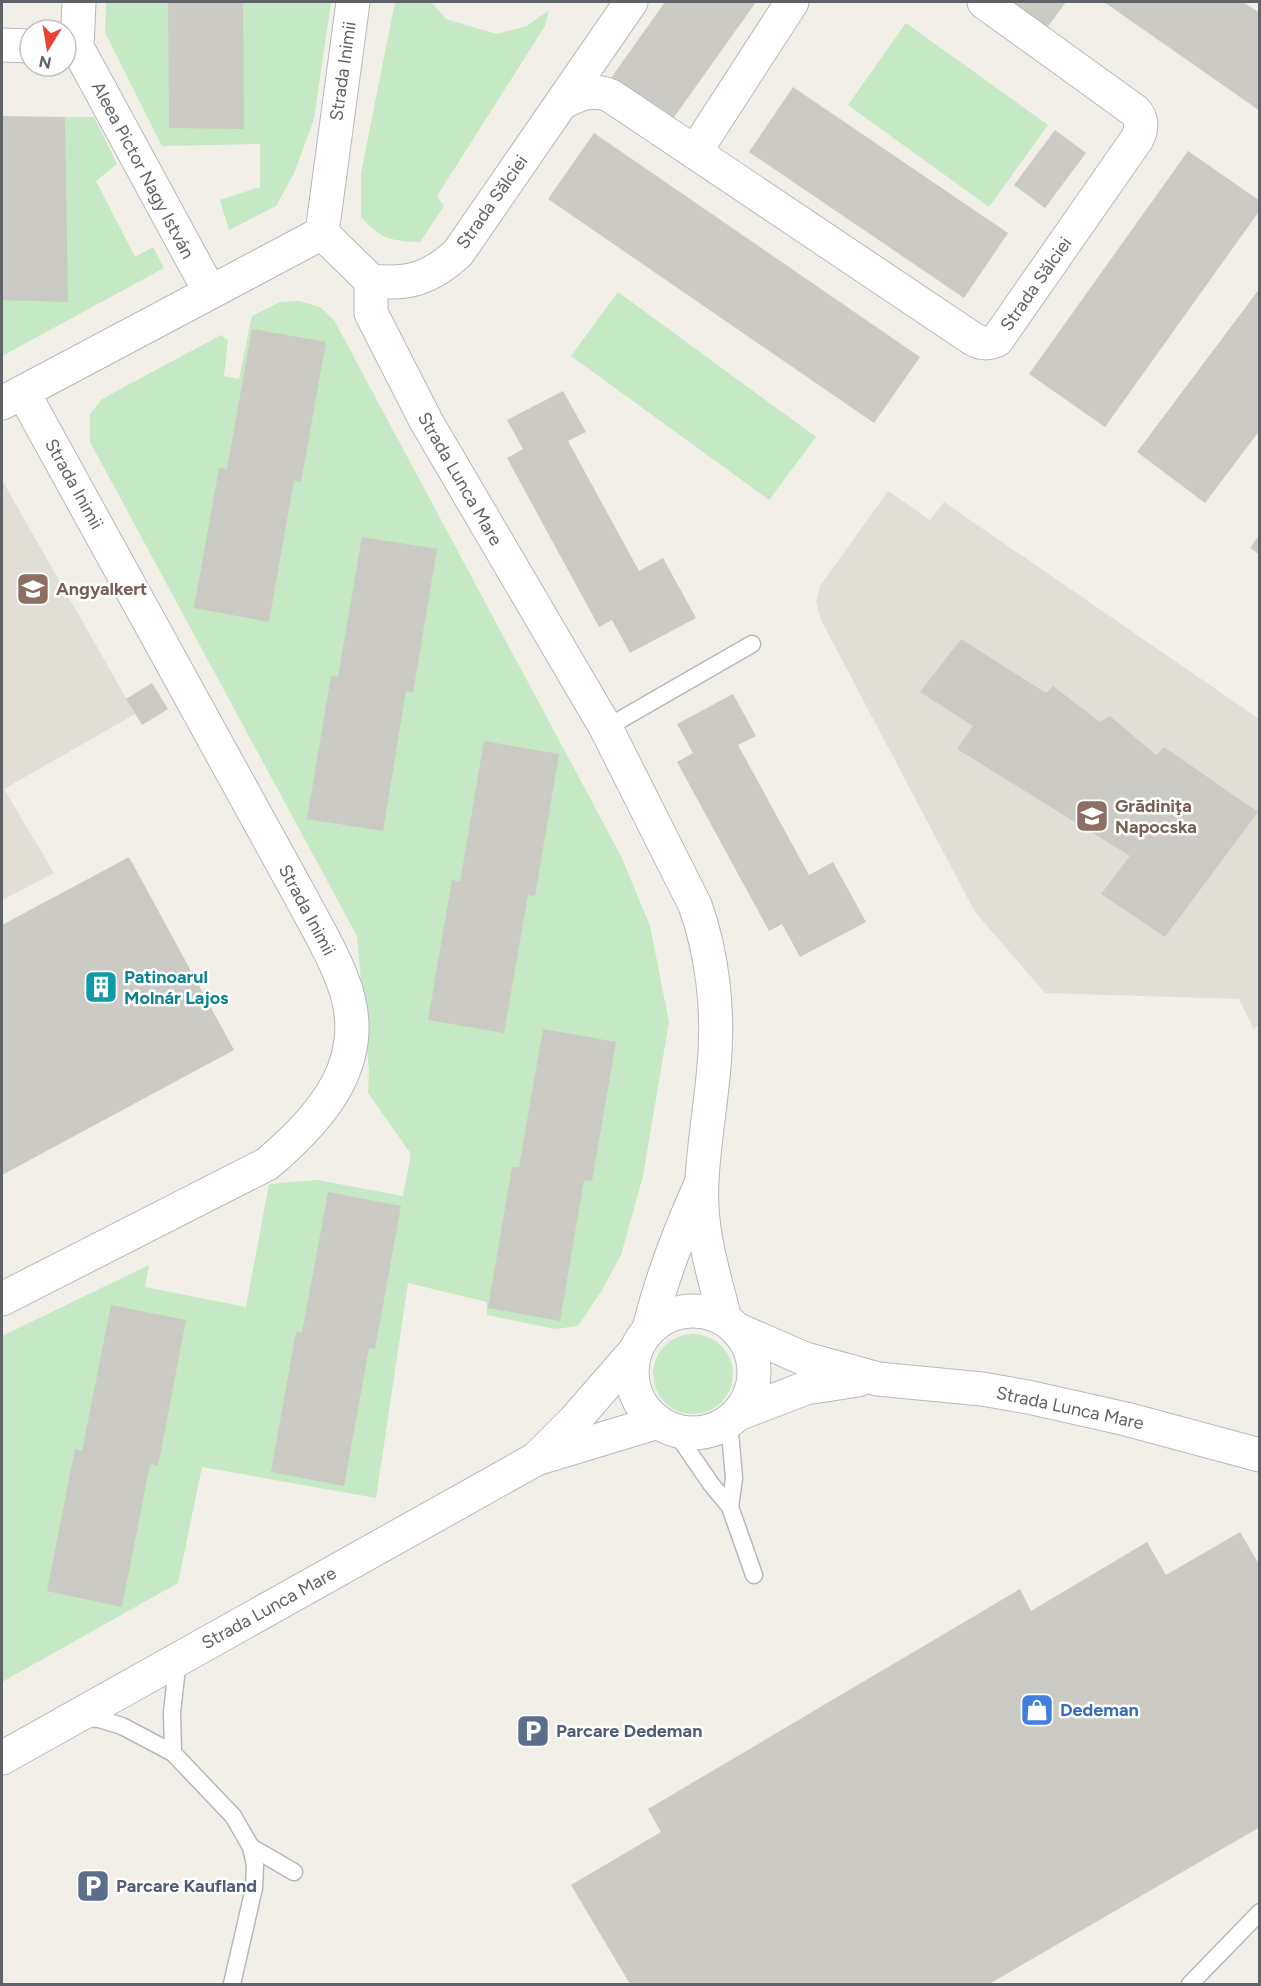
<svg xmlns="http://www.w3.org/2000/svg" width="1261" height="1986" viewBox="0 0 1261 1986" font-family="Figtree,sans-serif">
  <rect width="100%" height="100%" fill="#f1efe8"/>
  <g fill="#e1ded6">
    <path d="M 2,480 L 135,714 L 4,789 L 54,873 L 2,900 Z"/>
    <path d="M 888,491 L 930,520 L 944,502 L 1259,719 L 1260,1023 L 1254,1029 L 1239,999 L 1045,993 L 975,912 L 821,620 L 816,602 L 820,586 Z"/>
  </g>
  <g fill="#c5e8c5">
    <path d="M 106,2 L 331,2 L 314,119 L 295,171 L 276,206 L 229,230 L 220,200 L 260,187 L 260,144 L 162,146 L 105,32 Z"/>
    <path d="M 395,2 L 431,2 L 446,19 L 496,34 L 527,26 L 549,10 L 545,26 L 437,196 L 444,206 L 420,242 C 391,241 381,239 361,217 L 361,173 Z"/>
    <path d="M 906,23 L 1048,125 L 989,207 L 848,105 Z"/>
    <path d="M 2,117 L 94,117 L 117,164 L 96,181 L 135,257 L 153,247 L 164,268 L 2,356 Z"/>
    <path d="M 618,292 L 816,437 L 769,500 L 571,356 Z"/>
    <path d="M 299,301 L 320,307 L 334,320 L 621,856 L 650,926 L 669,1022 L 643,1176 L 621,1255 L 602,1290 L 578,1326 L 555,1329 L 487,1315 L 487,1302 L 408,1283 L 376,1498 L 202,1467 L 178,1583 L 2,1682 L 2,1336 L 149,1265 L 145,1287 L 246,1307 L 269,1184 L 317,1180 L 403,1196 L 411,1154 L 368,1093 L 369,1072 L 357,936 L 90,442 L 90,414 L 102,399 L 221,335 L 228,340 L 224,376 L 239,379 L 252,316 L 280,302 Z"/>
    <circle cx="693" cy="1374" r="40"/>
  </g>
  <g fill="#cccac5">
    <path d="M 168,2 L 243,2 L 244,129 L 169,128 Z"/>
    <path d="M 665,2 L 756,2 L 672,120 L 611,78 Z"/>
    <path d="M 999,2 L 1066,2 L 1044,32 Z"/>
    <path d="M 1104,2 L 1243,2 L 1260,13 L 1260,111 Z"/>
    <path d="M 793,87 L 1008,233 L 964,298 L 749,152 Z"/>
    <path d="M 2,116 L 65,117 L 68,302 L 2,300 Z"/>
    <path d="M 1055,130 L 1086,153 L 1045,208 L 1014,185 Z"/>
    <path d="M 594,133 L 920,357 L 874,423 L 548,199 Z"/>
    <path d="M 1188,151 L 1260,201 L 1260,210 L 1105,427 L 1029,374 Z"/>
    <path d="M 1260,288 L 1260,430 L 1205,503 L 1137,452 Z"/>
    <path d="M 252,329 L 326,342 L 301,482 L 294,480 L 269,622 L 194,608 L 219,468 L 227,469 Z"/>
    <path d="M 563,391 L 586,432 L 568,441 L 639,571 L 663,558 L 696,618 L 630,653 L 612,620 L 599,627 L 507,458 L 523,449 L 507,420 Z"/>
    <path d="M 1260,534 L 1260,555 L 1250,548 Z"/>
    <path d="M 362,537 L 437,549 L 413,693 L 406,691 L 383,831 L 307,819 L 331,676 L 338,677 Z"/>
    <path d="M 961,639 L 1046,693 L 1053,686 L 1100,722 L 1110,716 L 1156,755 L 1164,747 L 1258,812 L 1165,937 L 1101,894 L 1130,856 L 957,749 L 973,726 L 920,692 Z"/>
    <path d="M 152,683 L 168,709 L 142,725 L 126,699 Z"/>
    <path d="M 733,694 L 756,736 L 738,745 L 809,875 L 833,862 L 866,922 L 800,957 L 782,924 L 769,931 L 677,762 L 693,753 L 677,724 Z"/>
    <path d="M 484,741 L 559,754 L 535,896 L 528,895 L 504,1033 L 428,1020 L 452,880 L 460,882 Z"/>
    <path d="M 129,857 L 234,1050 L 2,1175 L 2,925 Z"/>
    <path d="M 543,1029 L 616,1042 L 592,1181 L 584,1180 L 560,1321 L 488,1308 L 512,1167 L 519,1167 Z"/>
    <path d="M 328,1192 L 401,1206 L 375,1349 L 369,1348 L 344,1486 L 271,1472 L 296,1332 L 302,1333 Z"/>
    <path d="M 111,1305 L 186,1320 L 158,1466 L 150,1464 L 122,1607 L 47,1591 L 75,1449 L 82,1451 Z"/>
    <path d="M 1240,1532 L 1260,1566 L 1260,1827 L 989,1984 L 630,1984 L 571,1885 L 661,1832 L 648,1809 L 1020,1589 L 1031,1611 L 1147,1542 L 1166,1575 Z"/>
  </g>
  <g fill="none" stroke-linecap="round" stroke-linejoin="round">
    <defs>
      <g id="service">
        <path d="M 606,728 L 752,644"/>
        <path d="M 729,1421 L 734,1478 L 730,1507"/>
        <path d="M 674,1430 L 711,1484 L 730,1507 L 754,1575"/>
        <path d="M 82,1718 L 99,1719 L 122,1726 L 173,1753 L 233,1816 L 251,1847 L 255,1865 L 254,1888 L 232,1984"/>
        <path d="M 173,1753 L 172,1712 L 178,1659"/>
        <path d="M 251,1847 L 294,1872"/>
        <path d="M 1190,1984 L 1260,1912"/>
      </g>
      <g id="minor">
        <path d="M 79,2 L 77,47 L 210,292"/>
        <path d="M 2,45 L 30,46"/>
        <path d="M 562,103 C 579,94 592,88 611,96 L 973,339 C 982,344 988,344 997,340 L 1137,139 C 1142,129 1143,119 1135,111 L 984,2"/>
        <path d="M 695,152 L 792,2"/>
        <path d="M 322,233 L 371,281 L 371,313 L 426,421 L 606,728 L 695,905 C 713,955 719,1013 714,1066 C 711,1104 704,1142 702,1180 C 699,1231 713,1271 725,1319"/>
        <path d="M 322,233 L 353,2"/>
        <path d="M 371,281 C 408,285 430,279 458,253 L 631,2"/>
        <path d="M 2,403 L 322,233"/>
        <path d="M 2,1299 L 267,1164 C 324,1116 374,1058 342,979 C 332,952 316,926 303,901 L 23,392"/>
        <path d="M 649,1329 C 661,1279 679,1233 700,1186"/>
      </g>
      <g id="secondary">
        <circle cx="693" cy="1372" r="61"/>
        <path d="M 736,1329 L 805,1359 L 878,1379 L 982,1389 L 1028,1397 L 1126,1419 L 1260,1455"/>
        <path d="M 738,1414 L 806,1388 L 858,1380"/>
        <path d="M 539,1456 L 574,1421 L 635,1351"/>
        <path d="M 2,1758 L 536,1459 L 658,1422"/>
      </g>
    </defs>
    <use href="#service" stroke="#b5b8bc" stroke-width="19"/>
    <use href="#minor" stroke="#b5b8bc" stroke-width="35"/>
    <use href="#secondary" stroke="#b6babf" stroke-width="35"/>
    <use href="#service" stroke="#fff" stroke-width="16"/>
    <use href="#minor" stroke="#fff" stroke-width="33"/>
    <use href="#secondary" stroke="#fff" stroke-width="33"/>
  </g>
  <defs>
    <symbol id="school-square" viewBox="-11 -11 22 22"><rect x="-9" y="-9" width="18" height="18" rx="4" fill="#8d6e63" stroke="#fff"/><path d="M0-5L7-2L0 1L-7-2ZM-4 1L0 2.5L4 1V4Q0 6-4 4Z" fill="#fff"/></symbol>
    <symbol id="building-square" viewBox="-11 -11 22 22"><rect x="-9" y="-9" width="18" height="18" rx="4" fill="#0f9aa8" stroke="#fff"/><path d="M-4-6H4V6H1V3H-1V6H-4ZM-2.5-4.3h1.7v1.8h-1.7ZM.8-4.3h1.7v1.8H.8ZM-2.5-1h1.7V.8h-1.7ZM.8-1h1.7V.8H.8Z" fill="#fff"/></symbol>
    <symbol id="shop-square" viewBox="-11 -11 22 22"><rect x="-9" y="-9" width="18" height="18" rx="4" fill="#3f7fe0" stroke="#fff"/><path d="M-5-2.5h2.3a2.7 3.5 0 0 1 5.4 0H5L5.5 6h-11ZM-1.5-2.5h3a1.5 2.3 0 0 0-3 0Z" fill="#fff"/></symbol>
    <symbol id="parking-square" viewBox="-11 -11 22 22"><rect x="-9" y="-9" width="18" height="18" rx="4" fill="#5c6f8a" stroke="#fff"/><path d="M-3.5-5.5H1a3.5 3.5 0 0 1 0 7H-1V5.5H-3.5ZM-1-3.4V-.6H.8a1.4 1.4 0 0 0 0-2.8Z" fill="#fff"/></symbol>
  </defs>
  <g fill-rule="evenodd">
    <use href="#school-square" x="14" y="570" width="38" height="38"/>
    <use href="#school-square" x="1073" y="797" width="38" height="38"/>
    <use href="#building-square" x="82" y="968" width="38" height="38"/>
    <use href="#shop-square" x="1018" y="1691" width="38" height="38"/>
    <use href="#parking-square" x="514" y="1712" width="38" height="38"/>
    <use href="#parking-square" x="74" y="1867" width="38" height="38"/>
  </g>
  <g text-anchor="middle" stroke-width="5" stroke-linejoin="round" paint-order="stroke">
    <g font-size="18" fill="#5f6368" stroke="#fff">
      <text transform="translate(343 71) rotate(-82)" y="6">Strada Inimii</text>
      <text transform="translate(143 170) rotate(62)" y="6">Aleea Pictor Nagy István</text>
      <text transform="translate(492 202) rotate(-55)" y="6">Strada Sălciei</text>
      <text transform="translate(1036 284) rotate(-55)" y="6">Strada Sălciei</text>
      <text transform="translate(460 479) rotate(60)" y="6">Strada Lunca Mare</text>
      <text transform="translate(74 484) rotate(61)" y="6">Strada Inimii</text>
      <text transform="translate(307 910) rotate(62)" y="6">Strada Inimii</text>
      <text transform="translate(1070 1408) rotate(12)" y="6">Strada Lunca Mare</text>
      <text transform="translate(269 1608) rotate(-29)" y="6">Strada Lunca Mare</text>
    </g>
    <g font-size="18" font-weight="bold" fill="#785e54" stroke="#fff" text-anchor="start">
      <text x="56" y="595">Angyalkert</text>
      <text x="1115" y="812">Grădiniţa<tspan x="1115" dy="21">Napocska</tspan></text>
    </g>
    <g font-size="18" font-weight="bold" fill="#0d838f" stroke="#fff" text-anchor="start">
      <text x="124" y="983">Patinoarul<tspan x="124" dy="21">Molnár Lajos</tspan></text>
    </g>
    <g font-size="18" font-weight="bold" fill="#366cbe" stroke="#fff" text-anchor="start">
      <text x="1060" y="1716">Dedeman</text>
    </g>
    <g font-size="18" font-weight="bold" fill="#4e5e75" stroke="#fff" text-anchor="start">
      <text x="556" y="1737">Parcare Dedeman</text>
      <text x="116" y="1892">Parcare Kaufland</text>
    </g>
  </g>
  <rect width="1261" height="1986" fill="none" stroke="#5f6368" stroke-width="6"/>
  <g transform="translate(48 48) rotate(191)"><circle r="28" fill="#ffffff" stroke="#bfc1c3" stroke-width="1.5"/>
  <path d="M0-4.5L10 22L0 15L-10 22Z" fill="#ea4335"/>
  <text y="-9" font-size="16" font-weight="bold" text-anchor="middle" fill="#5f6368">N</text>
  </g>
</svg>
